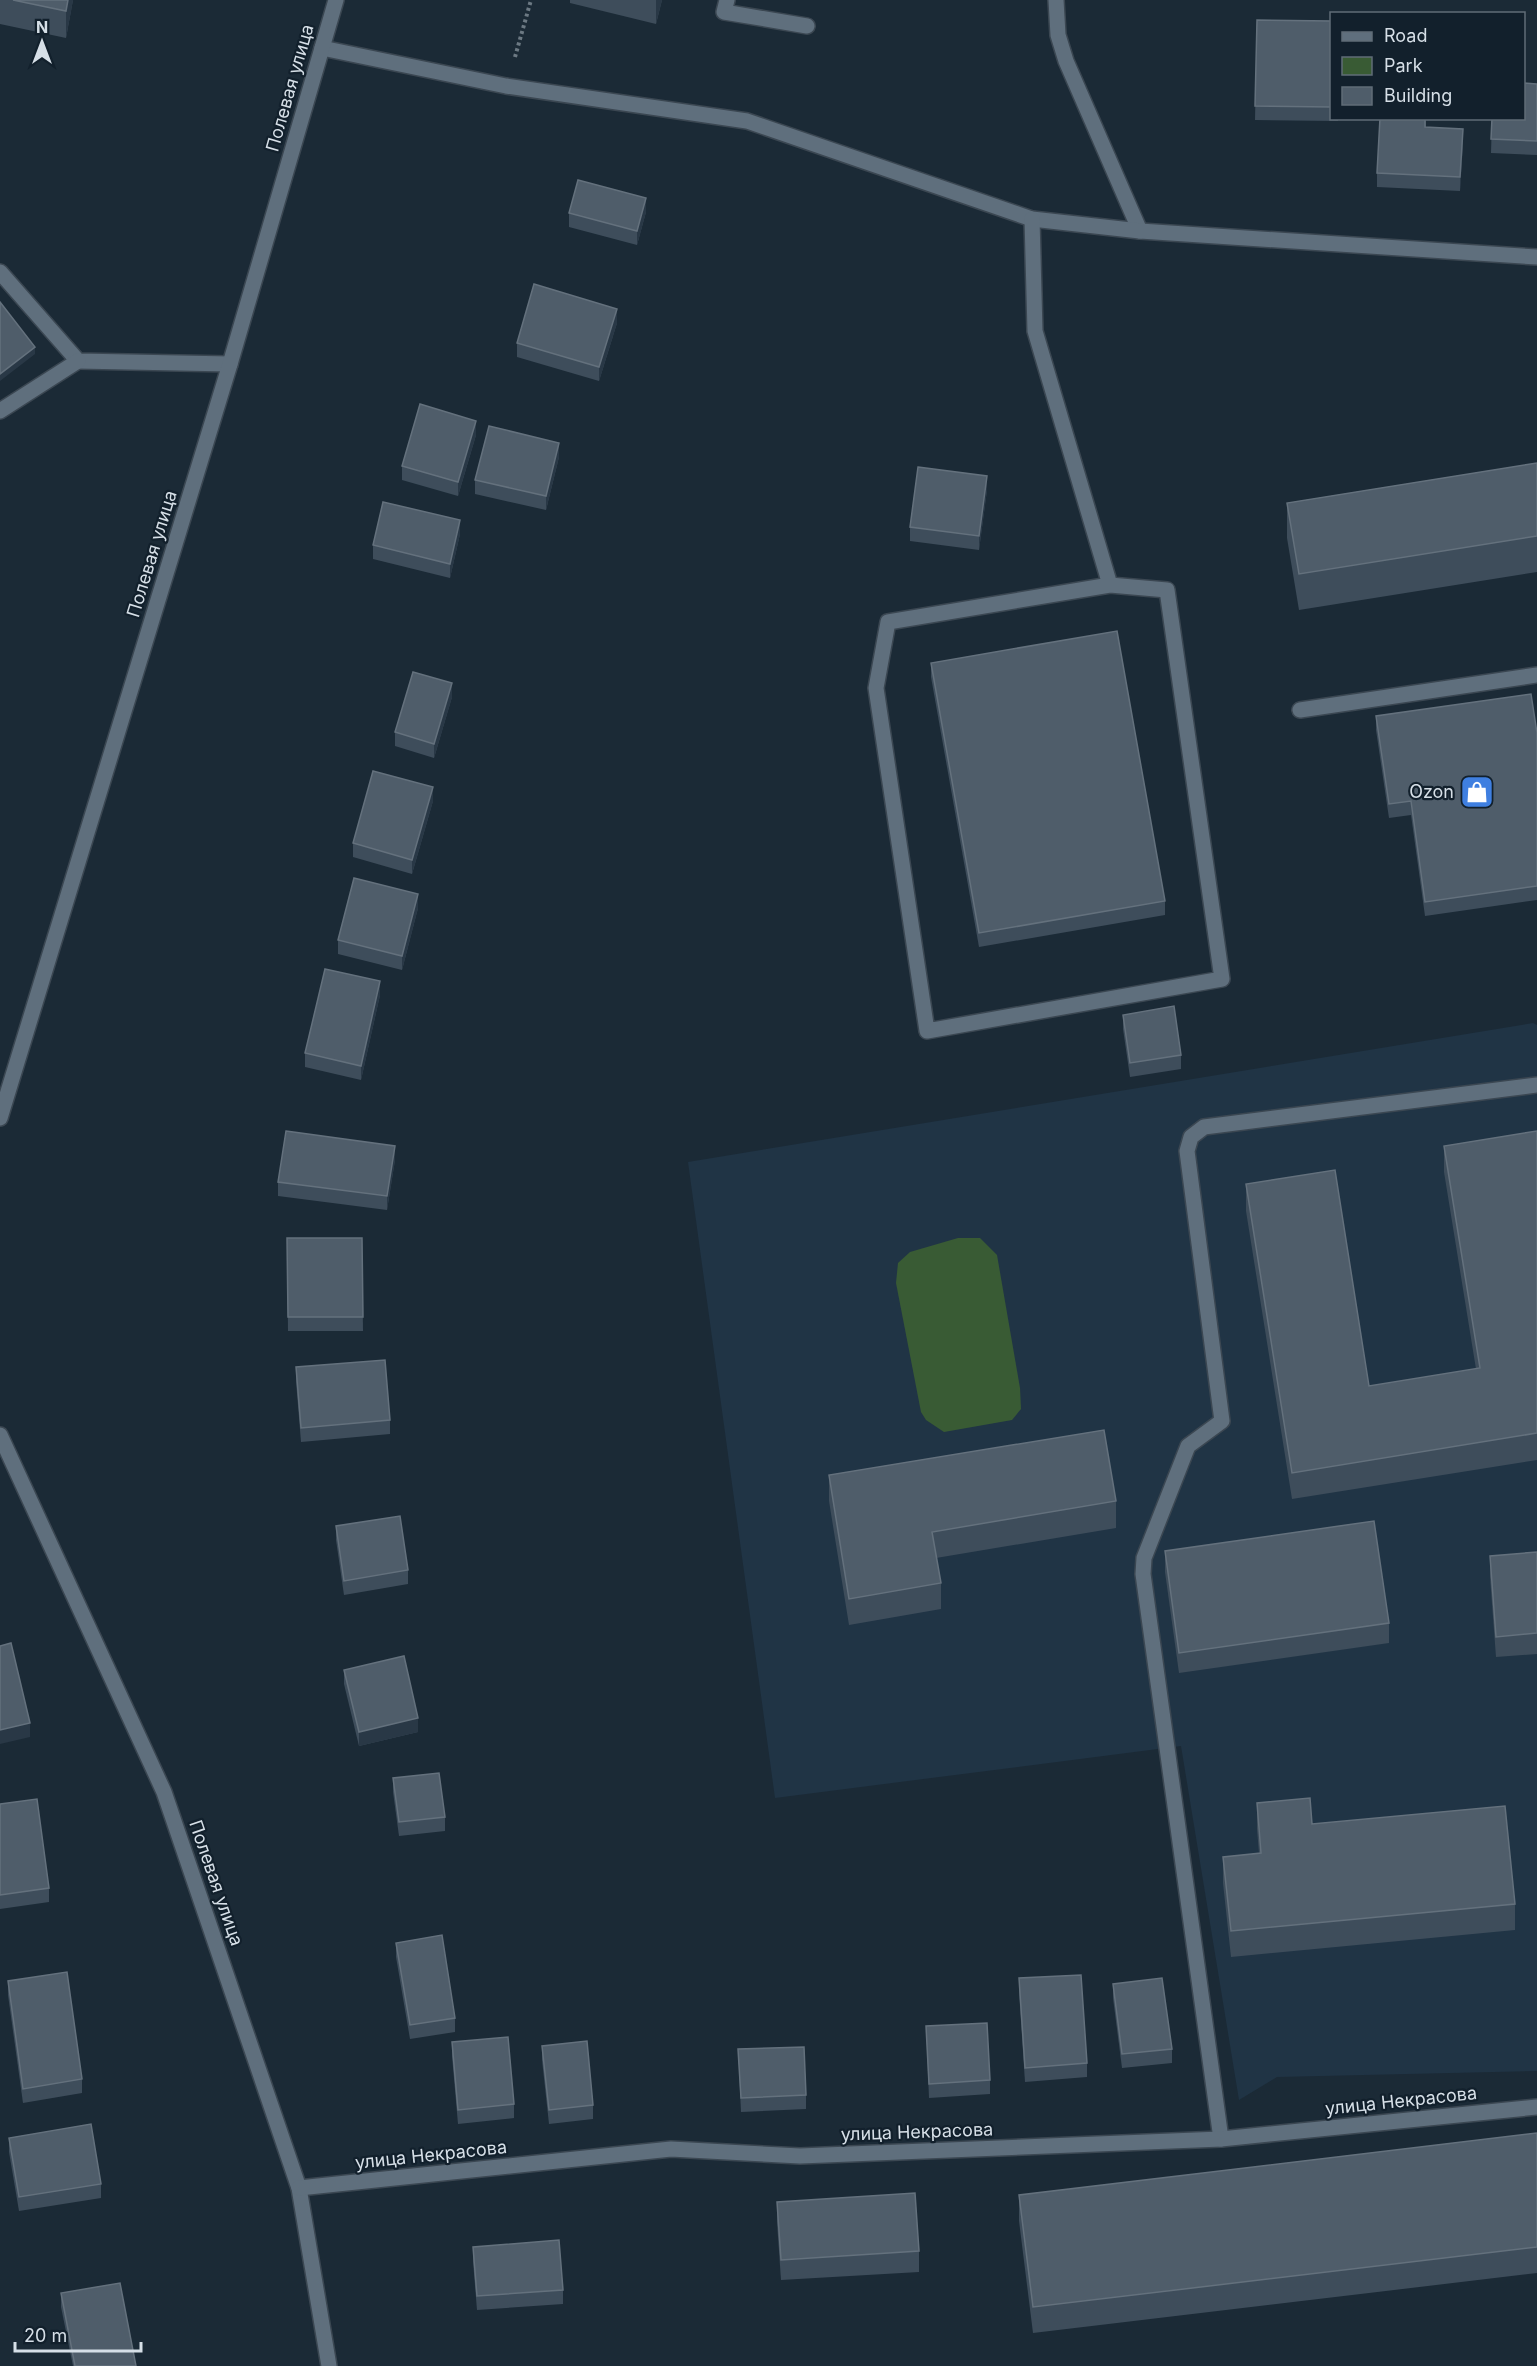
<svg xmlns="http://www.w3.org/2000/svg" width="1537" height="2366" viewBox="0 0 1537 2366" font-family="Inter,sans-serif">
  <rect width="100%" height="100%" fill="#1b2a36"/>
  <path fill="#203445" d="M 1533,1023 L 1537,1025 L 1537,2071 L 1277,2077 L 1239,2100 L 1181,1746 L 775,1798 L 688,1162 Z"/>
  <path fill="#395b34" d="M 958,1238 L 980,1238 L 997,1255 L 1020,1388 L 1021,1409 L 1012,1420 L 944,1432 L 926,1420 L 921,1412 L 896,1283 L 898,1263 L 910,1252 Z"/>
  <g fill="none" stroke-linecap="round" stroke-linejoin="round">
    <defs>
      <g id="minor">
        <path d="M 727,0 L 724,12 L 807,26"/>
        <path d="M 1056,0 L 1058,35 L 1066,61 L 1140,231"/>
        <path d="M 322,48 L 506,86 L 747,121 L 1032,219 L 1140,231 L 1537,257"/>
        <path d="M 1032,219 L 1035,331 L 1110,585 L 1167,590 L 1222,979 L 927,1031 L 876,688 L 888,622 L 1110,585"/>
        <path d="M 0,272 L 78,361 L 230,364"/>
        <path d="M 0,411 L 78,361"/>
        <path d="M 1300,710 L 1537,675"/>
        <path d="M 0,1118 L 230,364 L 336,0"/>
        <path d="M 0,1435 L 164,1792 L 299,2188 L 329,2366"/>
        <path d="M 1221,2139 L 1143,1574 L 1144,1558 L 1188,1446 L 1222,1421 L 1187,1151 L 1191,1137 L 1204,1127 L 1537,1085"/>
        <path d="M 299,2188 L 671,2149 L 800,2156 L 1221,2139 L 1537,2107"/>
      </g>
    </defs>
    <use href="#minor" stroke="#3b4752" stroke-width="18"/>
    <path stroke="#6c7983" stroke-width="4" stroke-dasharray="3 3" stroke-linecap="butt" d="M 515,57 L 531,0"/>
    <use href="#minor" stroke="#5f6f7d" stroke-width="15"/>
  </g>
  <g fill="#3e4d5b">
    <path d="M 0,0 L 73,0 L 66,38 L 0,24 Z"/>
    <path d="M 570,0 L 662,0 L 656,24 L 570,3 Z"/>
    <path d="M 1257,20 L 1332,21 L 1332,118 L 1338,118 L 1338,121 L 1255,120 Z"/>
    <path d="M 1537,84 L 1537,155 L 1491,153 L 1492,118 Z"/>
    <path d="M 1426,118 L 1426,127 L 1463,143 L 1460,191 L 1377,187 L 1377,173 Z"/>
    <path d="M 646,212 L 637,245 L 569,227 L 569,213 Z"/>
    <path d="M 617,323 L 599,381 L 517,357 L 517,343 Z"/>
    <path d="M 476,435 L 458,496 L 402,480 L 402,466 Z"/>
    <path d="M 559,457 L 546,510 L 475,494 L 475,480 Z"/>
    <path d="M 1537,463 L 1537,572 L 1299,610 L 1287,538 L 1287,503 Z"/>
    <path d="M 987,490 L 979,550 L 910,541 L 910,527 Z"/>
    <path d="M 460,534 L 450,578 L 373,559 L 373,545 Z"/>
    <path d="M 931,663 L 1165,901 L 1165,915 L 979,947 L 931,677 Z"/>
    <path d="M 452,697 L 434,758 L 395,746 L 395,732 Z"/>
    <path d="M 1376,716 L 1537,733 L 1537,900 L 1425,916 L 1411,815 L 1389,818 L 1376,730 Z"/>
    <path d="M 433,801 L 412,874 L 353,857 L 353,843 Z"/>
    <path d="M 418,908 L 402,970 L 338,954 L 338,940 Z"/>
    <path d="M 380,995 L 361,1080 L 305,1067 L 305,1053 Z"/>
    <path d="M 1123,1015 L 1181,1055 L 1181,1069 L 1130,1077 L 1123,1029 Z"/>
    <path d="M 1537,1131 L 1537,1460 L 1292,1499 L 1246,1211 L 1246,1184 L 1369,1386 L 1476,1369 L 1444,1172 L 1444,1146 Z"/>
    <path d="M 395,1160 L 387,1210 L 278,1196 L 278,1182 Z"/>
    <path d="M 287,1238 L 362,1238 L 363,1331 L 288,1331 Z"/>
    <path d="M 296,1367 L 390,1420 L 390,1434 L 301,1442 L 296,1381 Z"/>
    <path d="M 829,1475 L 1116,1501 L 1116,1528 L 936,1558 L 941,1583 L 941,1609 L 849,1625 L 829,1501 Z"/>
    <path d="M 336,1526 L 408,1570 L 408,1584 L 344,1595 L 336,1540 Z"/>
    <path d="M 1165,1551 L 1389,1623 L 1389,1643 L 1179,1673 L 1165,1572 Z"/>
    <path d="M 1537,1552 L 1537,1654 L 1496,1657 L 1490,1577 L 1490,1556 Z"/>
    <path d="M 344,1670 L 418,1732 L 359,1746 L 344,1684 Z"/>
    <path d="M 393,1778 L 445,1817 L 445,1831 L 399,1836 L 393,1792 Z"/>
    <path d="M 1257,1803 L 1312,1824 L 1515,1904 L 1515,1930 L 1231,1957 L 1223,1883 L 1223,1857 L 1259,1853 L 1257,1829 Z"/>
    <path d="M 0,1804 L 49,1888 L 49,1902 L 0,1909 Z"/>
    <path d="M 396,1943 L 455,2018 L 455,2032 L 410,2039 L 396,1957 Z"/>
    <path d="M 1019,1978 L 1087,2063 L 1087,2077 L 1025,2082 L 1019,1992 Z"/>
    <path d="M 8,1981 L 82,2079 L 82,2093 L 23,2103 L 8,1995 Z"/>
    <path d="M 1113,1984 L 1172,2049 L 1172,2063 L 1122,2068 L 1113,1998 Z"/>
    <path d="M 926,2026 L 990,2080 L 990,2094 L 929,2098 Z"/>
    <path d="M 452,2042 L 514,2104 L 514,2118 L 458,2124 L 452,2056 Z"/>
    <path d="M 542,2046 L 593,2105 L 593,2119 L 549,2124 L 542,2060 Z"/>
    <path d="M 738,2049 L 806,2095 L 806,2109 L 741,2112 Z"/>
    <path d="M 1537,2133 L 1537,2273 L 1033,2333 L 1019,2221 L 1019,2195 Z"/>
    <path d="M 9,2138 L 101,2184 L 101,2198 L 19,2211 L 9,2152 Z"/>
    <path d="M 777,2202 L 919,2251 L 919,2272 L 781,2280 L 777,2222 Z"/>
    <path d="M 473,2247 L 563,2290 L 563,2304 L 477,2310 L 473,2261 Z"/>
    <path d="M 61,2293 L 136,2366 L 73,2366 L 61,2307 Z"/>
  </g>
  <g fill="#293846">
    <path d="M 68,0 L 73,0 L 66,38 L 66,11 Z"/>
    <path d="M 656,0 L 662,0 L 656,24 Z"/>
    <path d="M 1463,129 L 1463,143 L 1460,191 L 1460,177 Z"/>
    <path d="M 646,198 L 646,212 L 637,245 L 637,231 Z"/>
    <path d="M 617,309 L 617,323 L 599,381 L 599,367 Z"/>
    <path d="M 35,347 L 35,354 L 0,381 L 0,374 Z"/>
    <path d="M 476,421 L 476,435 L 458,496 L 458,482 Z"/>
    <path d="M 559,443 L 559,457 L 546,510 L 546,496 Z"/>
    <path d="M 987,476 L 987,490 L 979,550 L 979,536 Z"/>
    <path d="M 460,520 L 460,534 L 450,578 L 450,564 Z"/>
    <path d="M 452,683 L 452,697 L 434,758 L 434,744 Z"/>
    <path d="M 433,787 L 433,801 L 412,874 L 412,860 Z"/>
    <path d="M 418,894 L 418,908 L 402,970 L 402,956 Z"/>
    <path d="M 380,981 L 380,995 L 361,1080 L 361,1066 Z"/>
    <path d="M 395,1146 L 395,1160 L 387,1210 L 387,1196 Z"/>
    <path d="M 418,1718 L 418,1732 L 359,1746 L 359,1732 Z"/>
    <path d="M 30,1723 L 30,1737 L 0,1744 L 0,1730 Z"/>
  </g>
  <g fill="#4f5d6a" stroke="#64717d" stroke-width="1.5">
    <path d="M 13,0 L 68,0 L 66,11 Z"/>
    <path d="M 1257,20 L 1332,21 L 1332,107 L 1255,106 Z"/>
    <path d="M 1524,83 L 1537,84 L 1537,141 L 1491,139 L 1492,118 L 1524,118 Z"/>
    <path d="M 1380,118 L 1425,118 L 1425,127 L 1463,129 L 1460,177 L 1377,173 Z"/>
    <path d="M 578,180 L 646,198 L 637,231 L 569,213 Z"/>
    <path d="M 534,284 L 617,309 L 599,367 L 517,343 Z"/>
    <path d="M 0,302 L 35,347 L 0,374 Z"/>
    <path d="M 420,404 L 476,421 L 458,482 L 402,466 Z"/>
    <path d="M 489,426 L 559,443 L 546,496 L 475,480 Z"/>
    <path d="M 1537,463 L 1537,536 L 1299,574 L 1287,503 Z"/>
    <path d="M 918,467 L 987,476 L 979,536 L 910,527 Z"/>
    <path d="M 383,502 L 460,520 L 450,564 L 373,545 Z"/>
    <path d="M 1117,631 L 1165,901 L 979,933 L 931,663 Z"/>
    <path d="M 413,672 L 452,683 L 434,744 L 395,732 Z"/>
    <path d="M 1531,694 L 1537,733 L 1537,886 L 1425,902 L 1411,801 L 1389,804 L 1376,716 Z"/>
    <path d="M 373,771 L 433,787 L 412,860 L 353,843 Z"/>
    <path d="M 354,878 L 418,894 L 402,956 L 338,940 Z"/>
    <path d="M 325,969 L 380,981 L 361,1066 L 305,1053 Z"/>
    <path d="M 1174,1006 L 1181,1055 L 1130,1063 L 1123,1015 Z"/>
    <path d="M 286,1131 L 395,1146 L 387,1196 L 278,1182 Z"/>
    <path d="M 1537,1131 L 1537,1433 L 1292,1473 L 1246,1184 L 1335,1170 L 1369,1386 L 1480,1368 L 1444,1146 Z"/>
    <path d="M 287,1238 L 362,1238 L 363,1317 L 288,1317 Z"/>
    <path d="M 385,1360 L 390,1420 L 301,1428 L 296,1367 Z"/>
    <path d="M 1104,1430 L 1116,1501 L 932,1532 L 941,1583 L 849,1599 L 829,1475 Z"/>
    <path d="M 400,1516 L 408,1570 L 344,1581 L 336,1526 Z"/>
    <path d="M 1374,1521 L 1389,1623 L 1179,1653 L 1165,1551 Z"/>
    <path d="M 1537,1552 L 1537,1633 L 1496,1637 L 1490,1556 Z"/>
    <path d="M 11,1643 L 30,1723 L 0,1730 L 0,1646 Z"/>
    <path d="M 404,1656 L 418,1718 L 359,1732 L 344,1670 Z"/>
    <path d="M 439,1773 L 445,1817 L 399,1822 L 393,1778 Z"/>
    <path d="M 1310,1798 L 1312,1824 L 1505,1806 L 1515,1904 L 1231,1931 L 1223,1857 L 1261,1853 L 1257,1803 Z"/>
    <path d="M 37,1799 L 49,1888 L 0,1895 L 0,1804 Z"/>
    <path d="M 442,1935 L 455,2018 L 410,2025 L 396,1943 Z"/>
    <path d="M 67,1972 L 82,2079 L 23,2089 L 8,1981 Z"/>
    <path d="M 1081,1975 L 1087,2063 L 1025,2068 L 1019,1978 Z"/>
    <path d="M 1162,1978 L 1172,2049 L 1122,2054 L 1113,1984 Z"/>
    <path d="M 987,2023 L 990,2080 L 929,2084 L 926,2026 Z"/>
    <path d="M 508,2037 L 514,2104 L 458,2110 L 452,2042 Z"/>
    <path d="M 587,2041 L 593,2105 L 549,2110 L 542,2046 Z"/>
    <path d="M 804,2047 L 806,2095 L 741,2098 L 738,2049 Z"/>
    <path d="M 91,2124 L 101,2184 L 19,2197 L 9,2138 Z"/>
    <path d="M 1537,2133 L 1537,2247 L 1033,2307 L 1019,2195 Z"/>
    <path d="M 915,2193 L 919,2251 L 781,2260 L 777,2202 Z"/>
    <path d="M 559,2240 L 563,2290 L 477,2296 L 473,2247 Z"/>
    <path d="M 120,2283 L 136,2366 L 75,2366 L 61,2293 Z"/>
  </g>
  <defs>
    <symbol id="shop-square" viewBox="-11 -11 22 22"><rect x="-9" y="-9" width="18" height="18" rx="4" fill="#3f7fe0" stroke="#12202c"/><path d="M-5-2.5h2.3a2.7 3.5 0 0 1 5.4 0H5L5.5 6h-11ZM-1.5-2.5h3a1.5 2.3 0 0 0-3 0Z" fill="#fff"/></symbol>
  </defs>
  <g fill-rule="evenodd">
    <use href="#shop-square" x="1458" y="773" width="38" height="38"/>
  </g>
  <g text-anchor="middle" stroke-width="4.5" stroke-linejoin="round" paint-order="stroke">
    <g font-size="18" fill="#d6dfe7" stroke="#12202c">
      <text transform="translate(290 88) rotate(-74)" y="6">Полевая улица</text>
      <text transform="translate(152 554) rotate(-73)" y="6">Полевая улица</text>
      <text transform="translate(216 1883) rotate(71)" y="6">Полевая улица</text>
      <text transform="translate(1401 2101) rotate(-6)" y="6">улица Некрасова</text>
      <text transform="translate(917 2132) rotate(-2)" y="6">улица Некрасова</text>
      <text transform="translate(431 2155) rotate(-6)" y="6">улица Некрасова</text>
    </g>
    <g font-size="18" fill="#d6dfe7" stroke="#12202c" text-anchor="end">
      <text x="1454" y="798">Ozon</text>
    </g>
  </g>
  <rect x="1330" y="12" width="195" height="108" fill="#12202c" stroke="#606c77" stroke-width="1.5"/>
  <rect x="1342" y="32" width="30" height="9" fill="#5f6f7d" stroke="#606c77" stroke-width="1.5"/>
  <text x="1384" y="42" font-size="18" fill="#d6dfe7">Road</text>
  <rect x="1342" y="57" width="30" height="18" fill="#395b34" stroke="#606c77" stroke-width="1.5"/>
  <text x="1384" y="72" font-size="18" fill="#d6dfe7">Park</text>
  <rect x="1342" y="87" width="30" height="18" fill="#4f5d6a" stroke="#606c77" stroke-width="1.5"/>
  <text x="1384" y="102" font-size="18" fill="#d6dfe7">Building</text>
  <g transform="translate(42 42)" stroke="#12202c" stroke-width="4.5" paint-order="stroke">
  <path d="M0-4.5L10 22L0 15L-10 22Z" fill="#d6dfe7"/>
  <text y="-9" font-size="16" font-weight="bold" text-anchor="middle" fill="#d6dfe7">N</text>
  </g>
  <path d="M15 2342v9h126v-9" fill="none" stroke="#d6dfe7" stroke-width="3"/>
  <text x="24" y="2342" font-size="18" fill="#d6dfe7" stroke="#12202c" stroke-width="4.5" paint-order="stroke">20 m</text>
</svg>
